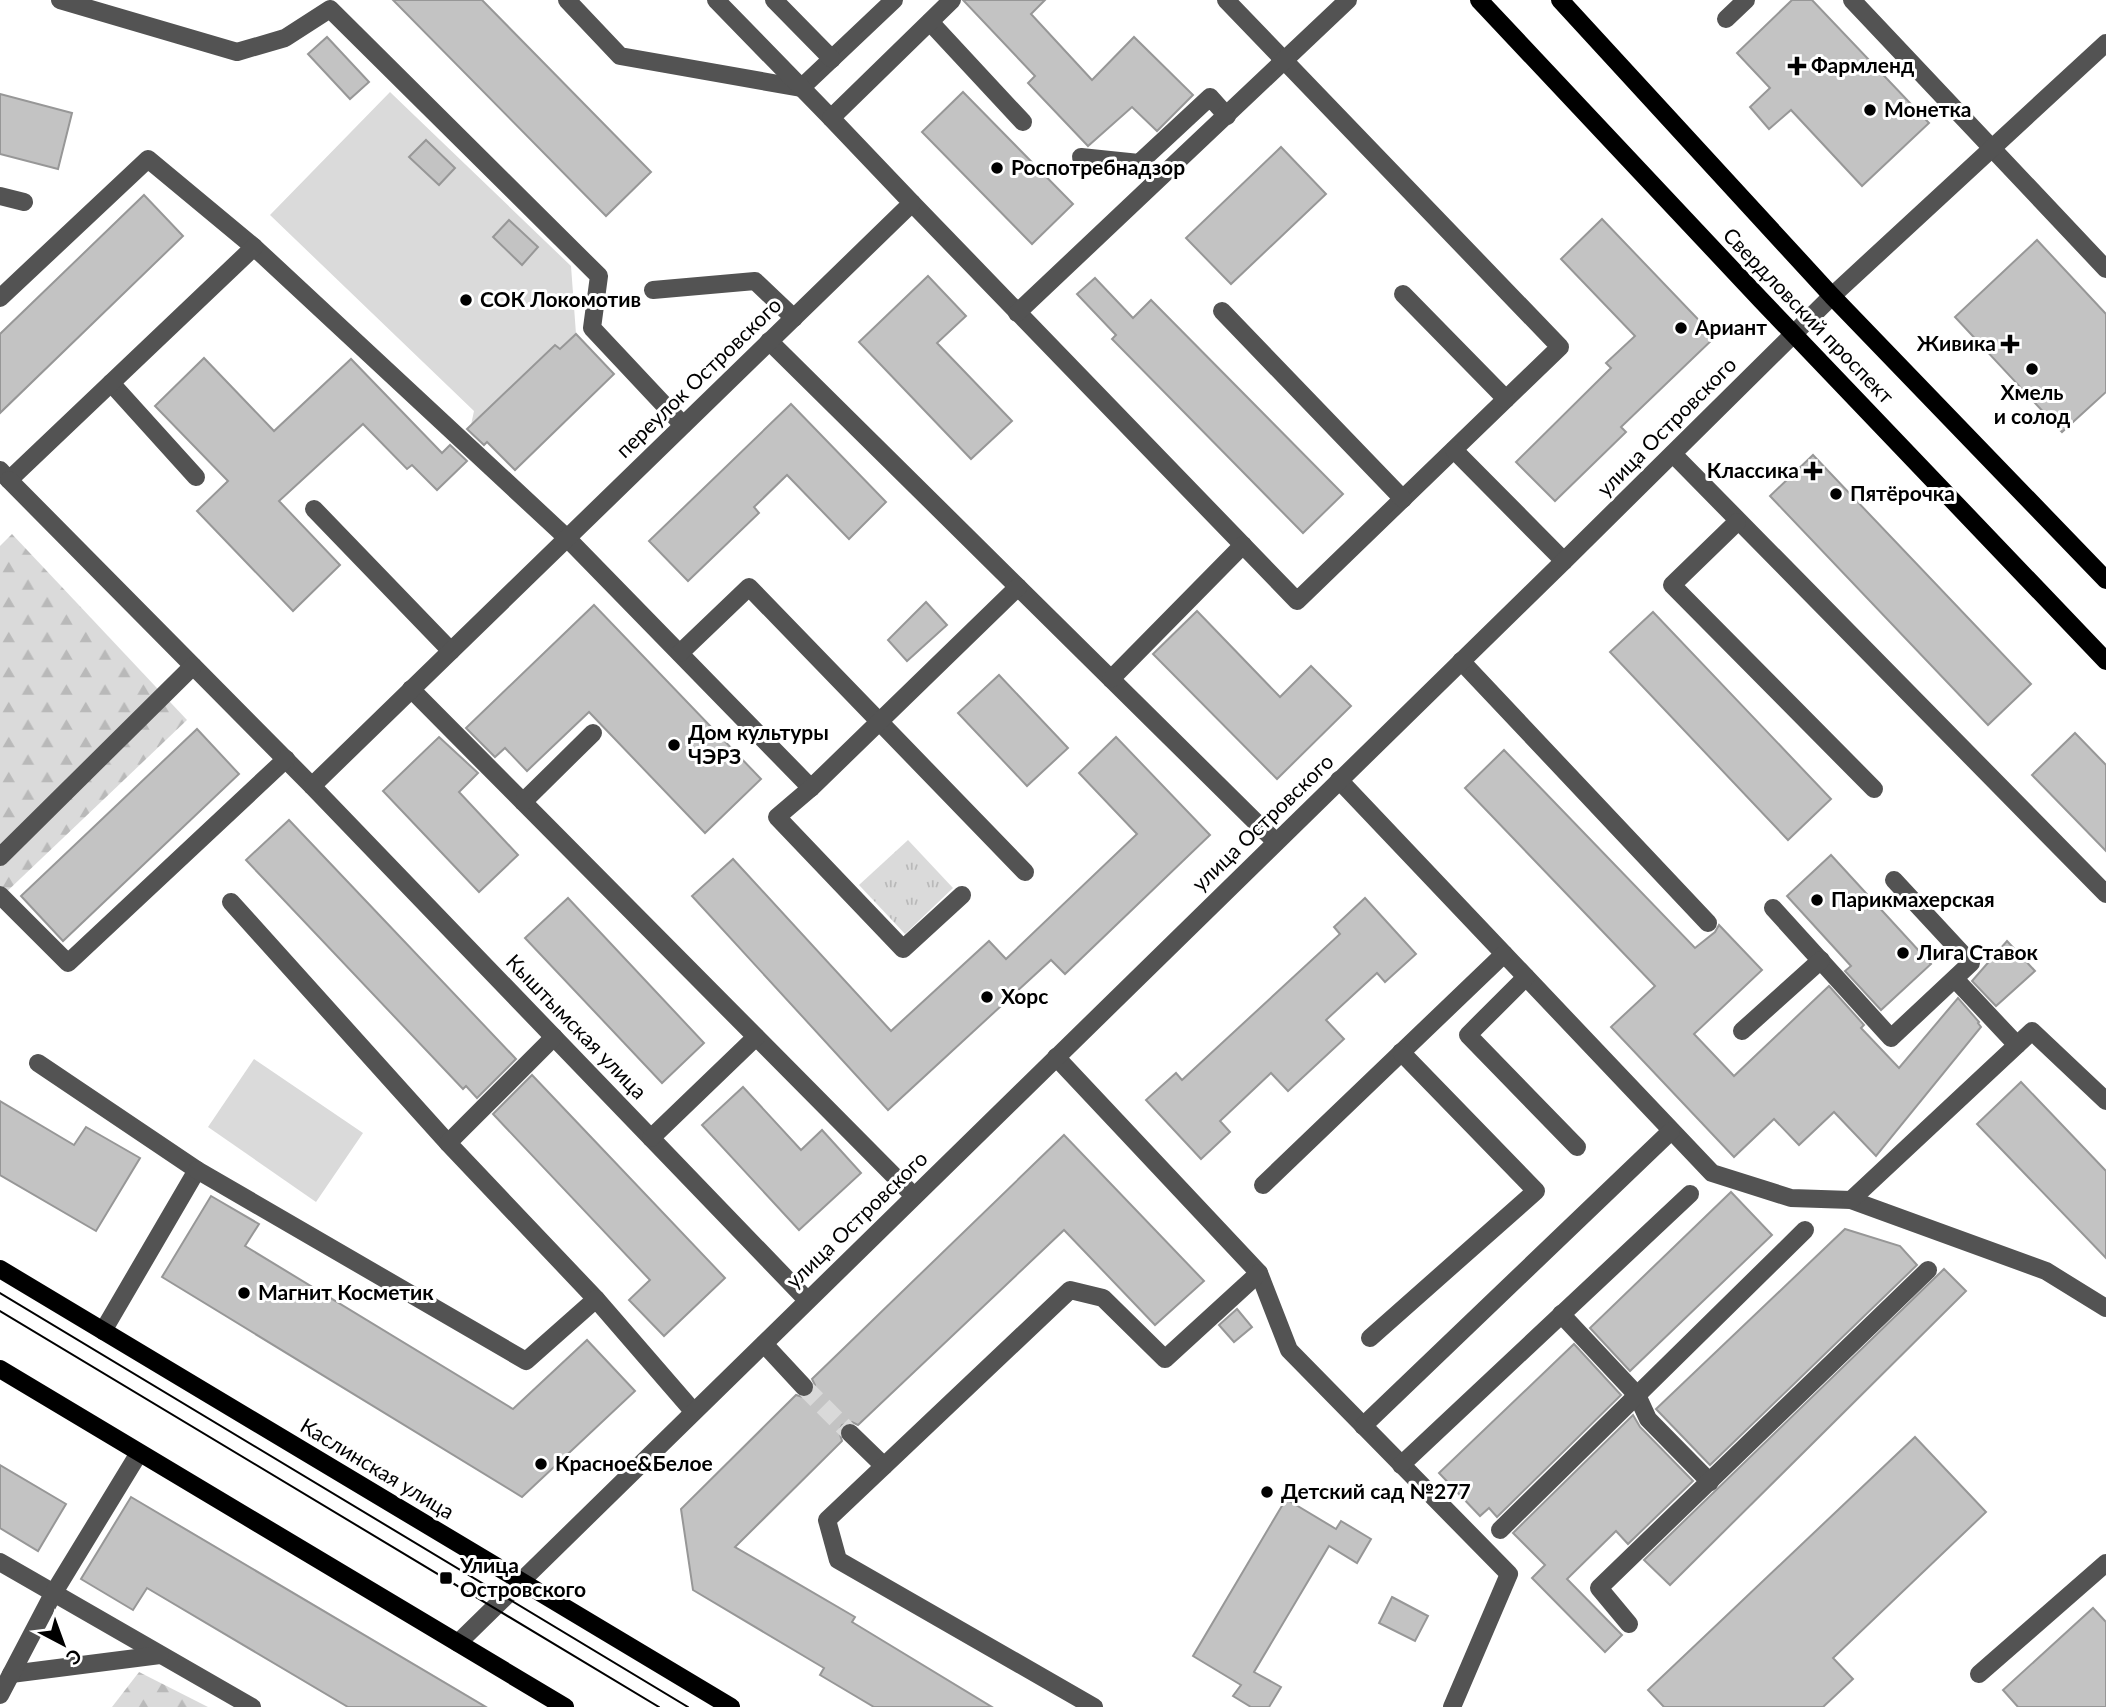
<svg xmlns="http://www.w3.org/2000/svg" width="2106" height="1707" viewBox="0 0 2106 1707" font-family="Lato,sans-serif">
  <defs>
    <pattern id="forest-firs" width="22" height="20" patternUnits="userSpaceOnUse" patternTransform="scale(1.75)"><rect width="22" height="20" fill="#dadada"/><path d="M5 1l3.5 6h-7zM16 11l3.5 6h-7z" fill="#b9b9b9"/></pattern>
    <pattern id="park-tufts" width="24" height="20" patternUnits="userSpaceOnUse" patternTransform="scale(1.75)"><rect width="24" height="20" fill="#dadada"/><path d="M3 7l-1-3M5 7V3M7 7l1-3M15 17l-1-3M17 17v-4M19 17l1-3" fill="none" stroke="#b9b9b9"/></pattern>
  </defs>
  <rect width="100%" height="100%" fill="#fff"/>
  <g fill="url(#forest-firs)">
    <path d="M 12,534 L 187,720 L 0,898 L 0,546 Z"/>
    <path d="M 139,1672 L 208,1707 L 112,1707 Z"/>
  </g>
  <path fill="url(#park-tufts)" d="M 908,840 L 953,888 L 905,934 L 859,885 Z"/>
  <g fill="#dadada">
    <path d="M 390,92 L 571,266 L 576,334 L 614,374 L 515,470 L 471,425 L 474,411 L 270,215 Z"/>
    <path d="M 254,1059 L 363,1133 L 316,1202 L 208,1127 Z"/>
  </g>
  <g fill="#c3c3c3" stroke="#979797" stroke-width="2">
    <path d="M 393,0 L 482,0 L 651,172 L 606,216 Z"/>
    <path d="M 963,0 L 1045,0 L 1031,14 L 1092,80 L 1134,37 L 1193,95 L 1157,131 L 1132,107 L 1088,146 L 1028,83 L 1035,76 Z"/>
    <path d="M 1792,0 L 1812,0 L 1929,123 L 1862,186 L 1791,110 L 1769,129 L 1750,107 L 1770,88 L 1737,53 Z"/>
    <path d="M 327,37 L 369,82 L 350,99 L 308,54 Z"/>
    <path d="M 963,92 L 1073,204 L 1032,244 L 922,132 Z"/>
    <path d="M 0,94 L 72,113 L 58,169 L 0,154 Z"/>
    <path d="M 426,140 L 455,168 L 439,185 L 409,157 Z"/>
    <path d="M 1281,147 L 1326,194 L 1231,284 L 1186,238 Z"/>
    <path d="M 144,195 L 183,236 L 0,413 L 0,334 Z"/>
    <path d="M 1602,219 L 1715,337 L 1621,427 L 1626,432 L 1555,501 L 1516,462 L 1611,368 L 1606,363 L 1635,336 L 1561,259 Z"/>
    <path d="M 509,220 L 538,247 L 522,265 L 493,237 Z"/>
    <path d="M 2037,240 L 2106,314 L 2106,392 L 2062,432 L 1955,317 Z"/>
    <path d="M 928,276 L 966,316 L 937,343 L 1012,421 L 971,459 L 859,342 Z"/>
    <path d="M 1095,278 L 1133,318 L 1151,300 L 1343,494 L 1303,533 L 1112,339 L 1116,335 L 1077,294 Z"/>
    <path d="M 576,334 L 614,374 L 515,470 L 487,442 L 484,445 L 467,429 L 555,345 L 560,349 Z"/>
    <path d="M 204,358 L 274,431 L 351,359 L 442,453 L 450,445 L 467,461 L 437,490 L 412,465 L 407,469 L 363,424 L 279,501 L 340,565 L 293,611 L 197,511 L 228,481 L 155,406 Z"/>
    <path d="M 791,404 L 886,502 L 849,539 L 787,475 L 754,507 L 759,513 L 688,581 L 649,541 Z"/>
    <path d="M 1813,455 L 2031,684 L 1988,725 L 1770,496 Z"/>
    <path d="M 926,602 L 947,625 L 907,661 L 888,640 Z"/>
    <path d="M 594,605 L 761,779 L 705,833 L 589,712 L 527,771 L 505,748 L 495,757 L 466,728 Z"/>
    <path d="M 1197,611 L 1280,697 L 1311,666 L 1351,706 L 1277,779 L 1153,654 Z"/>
    <path d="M 1653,612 L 1831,799 L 1788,840 L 1610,652 Z"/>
    <path d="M 999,675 L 1068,748 L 1027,786 L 958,713 Z"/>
    <path d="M 197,729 L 239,774 L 63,941 L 21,896 Z"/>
    <path d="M 2075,733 L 2106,765 L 2106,851 L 2032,775 Z"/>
    <path d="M 439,737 L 478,773 L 459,792 L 518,855 L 479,892 L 383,791 Z"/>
    <path d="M 1116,737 L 1210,835 L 1065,974 L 1051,960 L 888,1110 L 692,896 L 733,859 L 891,1031 L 989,941 L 1006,959 L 1137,834 L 1079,773 Z"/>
    <path d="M 1504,750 L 1695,948 L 1715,932 L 1719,925 L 1762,970 L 1694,1034 L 1734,1076 L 1829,986 L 1864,1025 L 1861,1028 L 1899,1068 L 1958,998 L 1979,1022 L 1978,1023 L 1981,1027 L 1876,1156 L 1834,1112 L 1799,1145 L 1774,1119 L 1734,1157 L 1611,1027 L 1655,986 L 1465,788 Z"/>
    <path d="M 289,820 L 516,1059 L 477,1098 L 466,1086 L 463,1089 L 246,860 Z"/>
    <path d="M 1831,855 L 1931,964 L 1881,1010 L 1845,971 L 1851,966 L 1787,896 Z"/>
    <path d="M 568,898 L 704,1043 L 662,1083 L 525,938 Z"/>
    <path d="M 1365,898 L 1416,954 L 1385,982 L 1377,973 L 1326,1020 L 1344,1039 L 1288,1091 L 1271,1073 L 1220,1121 L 1230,1132 L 1201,1159 L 1146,1100 L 1176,1073 L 1182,1080 L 1340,934 L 1334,927 Z"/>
    <path d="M 2007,941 L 2035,971 L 1996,1006 L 1972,981 Z"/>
    <path d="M 532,1075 L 725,1278 L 664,1336 L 629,1300 L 650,1280 L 493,1114 Z"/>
    <path d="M 2021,1082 L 2106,1171 L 2106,1258 L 1977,1124 Z"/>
    <path d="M 743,1087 L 801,1150 L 822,1130 L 861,1173 L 799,1230 L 702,1125 Z"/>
    <path d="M 0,1101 L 74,1145 L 86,1127 L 140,1158 L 96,1231 L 0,1175 Z"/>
    <path d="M 1064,1135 L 1204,1281 L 1155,1325 L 1064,1230 L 858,1425 L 852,1422 L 842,1425 L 839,1431 L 842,1441 L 735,1547 L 855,1617 L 852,1622 L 992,1707 L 874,1707 L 820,1675 L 824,1668 L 693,1590 L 681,1509 L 796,1395 L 806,1398 L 812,1395 L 815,1385 L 812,1379 Z"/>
    <path d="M 1731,1192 L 1772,1235 L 1630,1371 L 1590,1328 Z"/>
    <path d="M 211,1196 L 259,1224 L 245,1246 L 513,1409 L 587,1340 L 635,1391 L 522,1497 L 162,1277 Z"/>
    <path d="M 1845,1229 L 1900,1246 L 1917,1265 L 1710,1465 L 1656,1409 Z"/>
    <path d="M 1944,1269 L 1966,1291 L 1670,1585 L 1644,1560 Z"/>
    <path d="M 1237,1309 L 1252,1327 L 1234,1342 L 1219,1325 Z"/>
    <path d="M 1574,1344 L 1621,1395 L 1497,1517 L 1489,1508 L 1480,1516 L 1439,1473 Z"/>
    <path d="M 1633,1415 L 1640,1427 L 1693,1481 L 1628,1544 L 1616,1531 L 1567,1579 L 1622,1635 L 1605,1652 L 1532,1578 L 1545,1565 L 1513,1533 Z"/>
    <path d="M 1915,1437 L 1986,1512 L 1833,1658 L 1853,1679 L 1823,1707 L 1664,1707 L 1648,1690 Z"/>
    <path d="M 0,1465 L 66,1504 L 38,1551 L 0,1528 Z"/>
    <path d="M 131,1497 L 486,1707 L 348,1707 L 147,1588 L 133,1610 L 81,1579 Z"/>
    <path d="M 1286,1499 L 1336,1529 L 1341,1521 L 1371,1539 L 1357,1563 L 1329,1546 L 1254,1672 L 1281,1687 L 1269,1707 L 1251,1707 L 1233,1696 L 1241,1685 L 1193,1656 Z"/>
    <path d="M 1392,1597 L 1428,1616 L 1415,1641 L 1379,1623 Z"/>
    <path d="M 2093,1608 L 2106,1622 L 2106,1707 L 2018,1707 L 2003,1690 Z"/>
  </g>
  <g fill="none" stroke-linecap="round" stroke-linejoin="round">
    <path stroke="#d9d9d9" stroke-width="18" stroke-dasharray="18 9" stroke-linecap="butt" d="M 804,1387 L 850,1433"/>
    <g stroke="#535353" stroke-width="18">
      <path d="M 60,0 L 237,52 L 285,38 L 330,9 L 599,276 L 592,328 L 683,425"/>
      <path d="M 567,0 L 620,56 L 801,88 L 894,0"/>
      <path d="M 716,0 L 831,118"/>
      <path d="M 774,0 L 832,59"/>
      <path d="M 1852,0 L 2106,269"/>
      <path d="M 1726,19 L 1746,0"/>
      <path d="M 930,22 L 1023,122"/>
      <path d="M 1081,157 L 1139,163 L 1210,97 L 1227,116"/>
      <path d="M 0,196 L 24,202"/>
      <path d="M 912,203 L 1297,601 L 1560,347 L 1226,0"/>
      <path d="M 653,290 L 755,281 L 794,318"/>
      <path d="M 1403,294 L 1506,399"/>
      <path d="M 0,298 L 148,159 L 254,247 L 567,538 L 811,788"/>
      <path d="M 1222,311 L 1403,499"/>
      <path d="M 1017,313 L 1348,0"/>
      <path d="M 769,341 L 1276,842"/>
      <path d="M 111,383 L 196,477"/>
      <path d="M 1454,450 L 1564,561"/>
      <path d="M 1673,454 L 2106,894"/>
      <path d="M 0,470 L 9,480 L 254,247"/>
      <path d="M 9,480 L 312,786 L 807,1300"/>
      <path d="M 314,509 L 451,651"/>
      <path d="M 1737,522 L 1672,585 L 1874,789"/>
      <path d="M 680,653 L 749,587 L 1025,872"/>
      <path d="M 1461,661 L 1708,923"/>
      <path d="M 1111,679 L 1243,545"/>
      <path d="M 411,689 L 914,1196"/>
      <path d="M 1339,780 L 1712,1173 L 1791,1198 L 1851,1200 L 2046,1271 L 2106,1308"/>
      <path d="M 312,786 L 912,203 L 831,118 L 952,0"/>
      <path d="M 523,802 L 593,733"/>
      <path d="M 0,857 L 193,666"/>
      <path d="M 0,895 L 68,963 L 286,759"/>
      <path d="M 962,895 L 903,949 L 777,817 L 811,788 L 1018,587"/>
      <path d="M 231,902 L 448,1143"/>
      <path d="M 1773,908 L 1891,1038 L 1971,963 L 1894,880"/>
      <path d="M 1526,977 L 1468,1035 L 1577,1147"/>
      <path d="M 1955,979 L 2017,1045"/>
      <path d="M 1742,1031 L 1821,960"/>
      <path d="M 554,1037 L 448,1143 L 596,1299"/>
      <path d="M 1056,1057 L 1259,1273 L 1289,1350 L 1509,1574 L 1452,1707"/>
      <path d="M 38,1063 L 197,1170 L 103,1331"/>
      <path d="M 651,1138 L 756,1037"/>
      <path d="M 197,1170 L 526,1361 L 596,1299 L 693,1411"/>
      <path d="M 1263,1185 L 1504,954"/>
      <path d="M 1851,1200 L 2032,1031 L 2106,1101"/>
      <path d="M 1561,1314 L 1637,1395 L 1648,1419 L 1710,1482"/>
      <path d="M 1370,1338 L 1536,1191 L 1401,1052"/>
      <path d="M 764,1344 L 804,1387"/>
      <path d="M 1363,1426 L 1671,1131"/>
      <path d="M 850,1433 L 884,1466"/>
      <path d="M 1401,1465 L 1690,1194"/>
      <path d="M 1500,1530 L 1805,1230"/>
      <path d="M 0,1562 L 252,1707"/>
      <path d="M 1629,1624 L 1599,1588 L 1928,1270"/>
      <path d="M 458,1643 L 1564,561 L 1832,296 L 2106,43"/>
      <path d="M 11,1674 L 160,1655"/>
      <path d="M 1979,1674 L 2106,1563"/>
      <path d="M 0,1695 L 53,1594 L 139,1453"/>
      <path d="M 1094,1707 L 838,1560 L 827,1520 L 1070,1290 L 1103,1298 L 1165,1359 L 1259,1273"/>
    </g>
    <g stroke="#000" stroke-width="18">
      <path d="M 1479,0 L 1761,300 L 2106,661"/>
      <path d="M 1560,0 L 1832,296 L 2106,580"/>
      <path d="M 0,1269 L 731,1707"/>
      <path d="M 0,1369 L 565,1707"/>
    </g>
    <g stroke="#000" stroke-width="2">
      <path d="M 0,1293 L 688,1707"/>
      <path d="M 0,1311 L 659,1707"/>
    </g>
  </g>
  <g fill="#000" stroke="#fff" stroke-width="2.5">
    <path d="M1793.5 55.5h7v7h7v7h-7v7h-7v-7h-7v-7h7z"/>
    <circle cx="1870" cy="110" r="7"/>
    <circle cx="997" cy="168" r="7"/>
    <circle cx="466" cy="300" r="7"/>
    <circle cx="1681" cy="328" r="7"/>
    <path d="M2006.5 333.5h7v7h7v7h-7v7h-7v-7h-7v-7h7z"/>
    <circle cx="2032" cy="369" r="7"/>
    <path d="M1809.5 460.5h7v7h7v7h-7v7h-7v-7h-7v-7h7z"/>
    <circle cx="1836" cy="494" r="7"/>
    <circle cx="674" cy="745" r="7"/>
    <circle cx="1817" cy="900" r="7"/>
    <circle cx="1903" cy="953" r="7"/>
    <circle cx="987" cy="997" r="7"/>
    <circle cx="244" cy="1293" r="7"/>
    <circle cx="541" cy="1464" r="7"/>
    <circle cx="1267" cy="1492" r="7"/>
    <rect x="439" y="1571" width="14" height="14" rx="3.5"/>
  </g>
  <g text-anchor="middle" stroke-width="6" stroke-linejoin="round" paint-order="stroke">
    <g font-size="21" font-weight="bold" fill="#000" stroke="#fff" text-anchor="start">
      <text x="1811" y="73">Фармленд</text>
      <text x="1884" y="117">Монетка</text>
      <text x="1011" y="175">Роспотребнадзор</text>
      <text x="480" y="307">СОК Локомотив</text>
      <text x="1695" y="335">Ариант</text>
      <text x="1996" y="351" text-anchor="end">Живика</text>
      <text x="2032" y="400" text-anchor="middle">Хмель<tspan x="2032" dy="24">и солод</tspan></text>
      <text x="1799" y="478" text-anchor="end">Классика</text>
      <text x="1850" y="501">Пятёрочка</text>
      <text x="688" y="740">Дом культуры<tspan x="688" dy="24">ЧЭРЗ</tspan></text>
      <text x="1831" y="907">Парикмахерская</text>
      <text x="1917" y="960">Лига Ставок</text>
      <text x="1001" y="1004">Хорс</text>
      <text x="258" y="1300">Магнит Косметик</text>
      <text x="555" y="1471">Красное&amp;Белое</text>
      <text x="1281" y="1499">Детский сад №277</text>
      <text x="460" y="1573">Улица<tspan x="460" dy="24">Островского</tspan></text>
    </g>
    <g font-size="21" fill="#000" stroke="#fff">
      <text transform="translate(1808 316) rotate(46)" y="7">Свердловский проспект</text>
      <text transform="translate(699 378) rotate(-44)" y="7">переулок Островского</text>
      <text transform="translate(1667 427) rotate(-45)" y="7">улица Островского</text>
      <text transform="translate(1263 823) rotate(-44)" y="7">улица Островского</text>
      <text transform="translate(576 1027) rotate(46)" y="7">Кыштымская улица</text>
      <text transform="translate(857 1220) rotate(-44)" y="7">улица Островского</text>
      <text transform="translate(377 1469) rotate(31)" y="7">Каслинская улица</text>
    </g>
  </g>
  <g transform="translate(63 1644) rotate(139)" stroke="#ffffff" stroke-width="5" paint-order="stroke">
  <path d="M0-5L12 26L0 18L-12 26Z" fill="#000000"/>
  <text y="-10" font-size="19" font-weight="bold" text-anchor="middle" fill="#000000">С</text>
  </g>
</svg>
